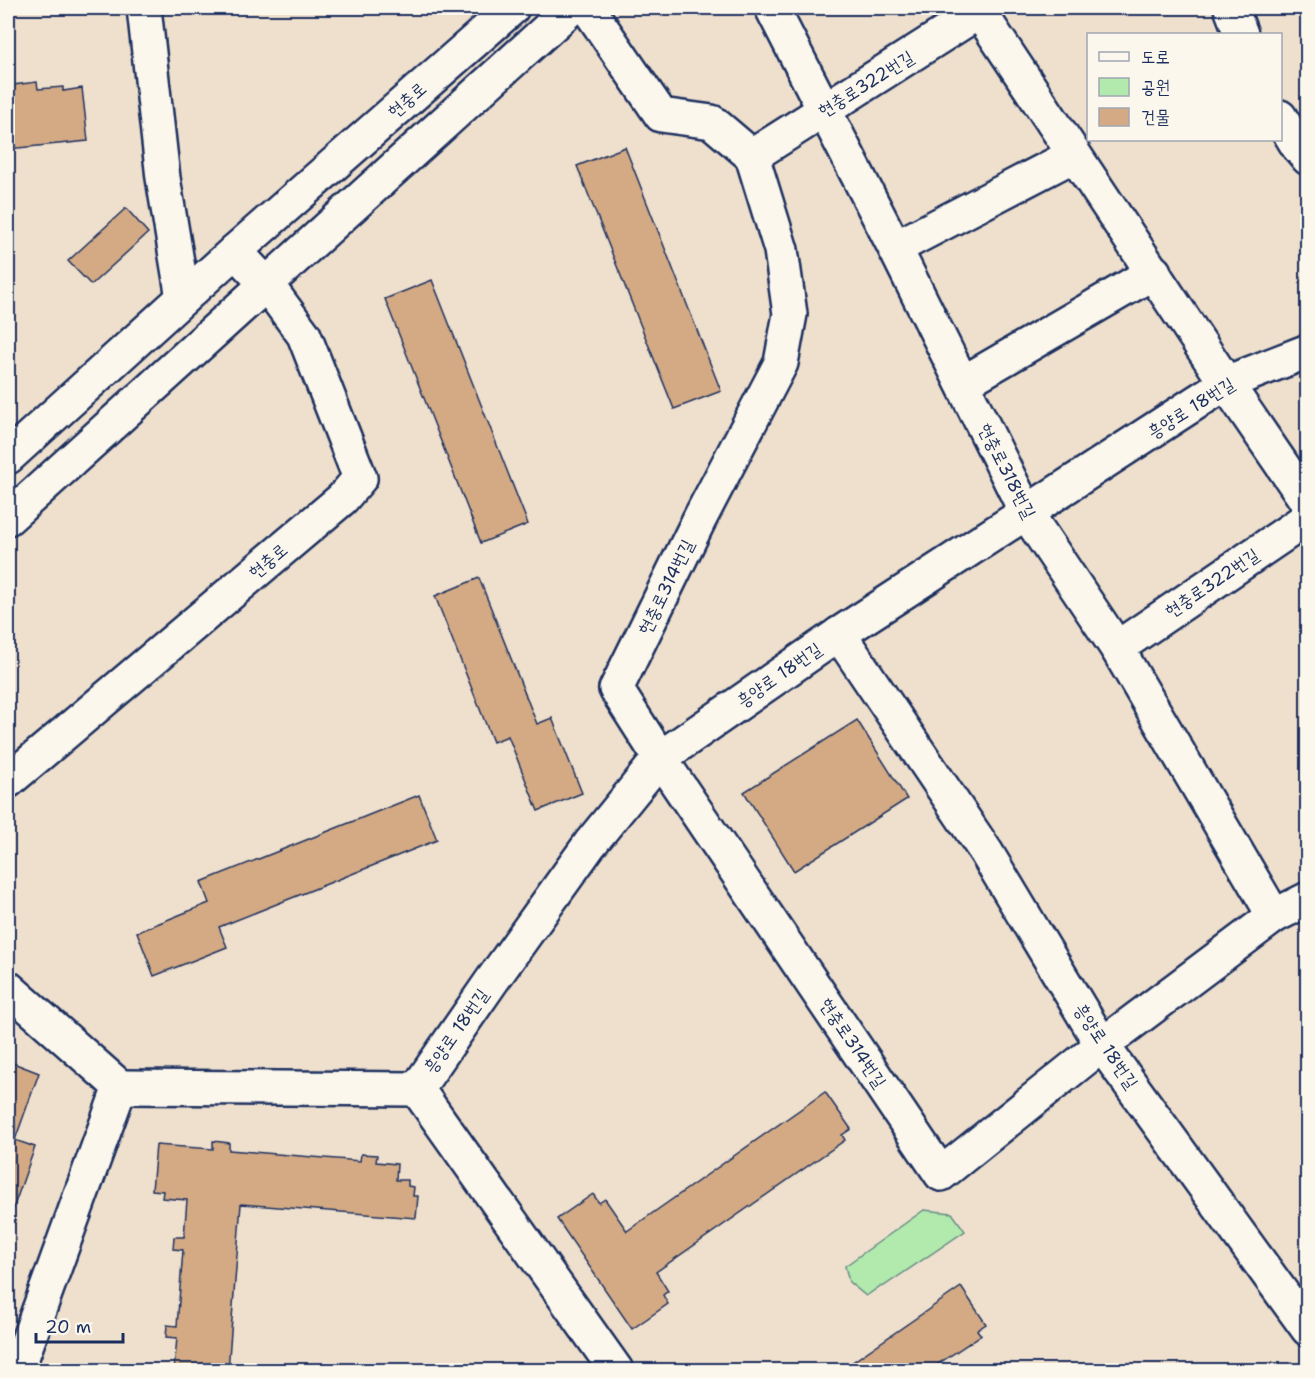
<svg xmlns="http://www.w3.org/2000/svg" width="1315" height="1378" viewBox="0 0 1315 1378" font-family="'Shantell Sans','Poor Story',sans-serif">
  <rect width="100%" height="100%" fill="#efe0cd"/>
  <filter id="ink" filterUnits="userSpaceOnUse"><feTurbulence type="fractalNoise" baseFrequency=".0167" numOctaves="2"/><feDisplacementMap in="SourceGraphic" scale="12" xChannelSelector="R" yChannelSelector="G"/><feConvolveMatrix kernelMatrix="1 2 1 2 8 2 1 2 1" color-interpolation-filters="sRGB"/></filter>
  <g filter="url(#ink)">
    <path fill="#b2eaad" stroke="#668c86" stroke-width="1.5" d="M 924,1210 L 952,1213 L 965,1231 L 884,1286 L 879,1287 L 866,1296 L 849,1282 L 845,1266 Z"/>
    <g fill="#d3aa84" stroke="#1b2f5e" stroke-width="1.5">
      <path d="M 37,82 L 38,89 L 63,87 L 63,91 L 82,88 L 88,141 L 8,149 L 8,93 L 14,92 L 13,85 Z"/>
      <path d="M 625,147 L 721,391 L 674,409 L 577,166 Z"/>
      <path d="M 126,208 L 148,233 L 91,285 L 68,261 Z"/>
      <path d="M 432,280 L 528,524 L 481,543 L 385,299 Z"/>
      <path d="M 479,578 L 537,724 L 552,718 L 582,793 L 538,811 L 508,736 L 493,742 L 435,596 Z"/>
      <path d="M 857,720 L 907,799 L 794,871 L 744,792 Z"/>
      <path d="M 419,795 L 437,840 L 219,927 L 227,947 L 154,976 L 137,932 L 209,903 L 201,882 Z"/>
      <path d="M 8,1061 L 39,1073 L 15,1140 L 35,1147 L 8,1223 Z"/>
      <path d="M 825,1092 L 851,1129 L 842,1135 L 845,1140 L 656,1272 L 668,1291 L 663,1295 L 668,1304 L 632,1329 L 557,1219 L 593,1194 L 599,1203 L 605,1199 L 627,1231 Z"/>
      <path d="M 213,1141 L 229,1143 L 229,1150 L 360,1161 L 361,1154 L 377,1155 L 376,1162 L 397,1164 L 396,1180 L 408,1180 L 408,1186 L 414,1187 L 413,1196 L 418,1196 L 416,1218 L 241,1204 L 228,1370 L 174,1370 L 177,1338 L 166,1337 L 167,1325 L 177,1326 L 183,1250 L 173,1249 L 174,1237 L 184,1237 L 187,1200 L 162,1198 L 163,1191 L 152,1190 L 156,1145 L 213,1149 Z"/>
      <path d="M 961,1287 L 986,1324 L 977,1330 L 981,1335 L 929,1370 L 841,1370 Z"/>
    </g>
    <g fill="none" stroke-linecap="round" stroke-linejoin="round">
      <defs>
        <g id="minor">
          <path d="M 144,8 L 163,178 L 183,298"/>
          <path d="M 588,8 L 661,115 L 712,122 L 752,156 L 781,250 L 790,314 L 781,363 L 700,518 L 616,689 L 660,758 L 941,1174 L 1102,1045 L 1274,916 L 1308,899"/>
          <path d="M 772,8 L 895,248 L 1027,514 L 1117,648 L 1274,916"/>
          <path d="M 977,8 L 1226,383 L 1308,503"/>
          <path d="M 1231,8 L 1241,34"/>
          <path d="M 1280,117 L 1297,145 L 1308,158"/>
          <path d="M 752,156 L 980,11"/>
          <path d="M 895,248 L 1074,155"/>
          <path d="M 963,383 L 1154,272"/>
          <path d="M 8,457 L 235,251 L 512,8"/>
          <path d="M 8,518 L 571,8"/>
          <path d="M 839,634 L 986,852 L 1102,1045 L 1308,1329"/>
          <path d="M 1117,648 L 1308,518"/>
          <path d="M 8,781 L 342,499 L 360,478 L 304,335 L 267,285 L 235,251"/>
          <path d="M 8,988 L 120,1087"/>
          <path d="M 120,1087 L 417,1089"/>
          <path d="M 417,1089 L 491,982 L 590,844 L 660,758 L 839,634 L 1226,383 L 1308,351"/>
          <path d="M 417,1089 L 616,1370"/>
          <path d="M 20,1370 L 22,1357 L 120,1087"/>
        </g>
      </defs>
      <use href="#minor" stroke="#1b2f5e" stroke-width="38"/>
      <use href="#minor" stroke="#fbf7ec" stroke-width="33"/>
    </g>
  </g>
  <g text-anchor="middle" stroke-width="4.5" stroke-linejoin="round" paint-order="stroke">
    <g font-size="18" fill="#1b2f5e" stroke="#fbf7ec">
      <text transform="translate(866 84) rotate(-32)" y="6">현충로322번길</text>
      <text transform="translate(407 100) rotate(-41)" y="6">현충로</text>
      <text transform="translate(1191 408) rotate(-32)" y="6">흥양로 18번길</text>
      <text transform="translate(1007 471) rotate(63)" y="6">현충로318번길</text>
      <text transform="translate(268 561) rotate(-40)" y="6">현충로</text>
      <text transform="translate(1212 583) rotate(-34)" y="6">현충로322번길</text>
      <text transform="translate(666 587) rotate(-64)" y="6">현충로314번길</text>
      <text transform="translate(779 675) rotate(-35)" y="6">흥양로 18번길</text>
      <text transform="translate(456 1031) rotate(-55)" y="6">흥양로 18번길</text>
      <text transform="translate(853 1043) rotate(56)" y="6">현충로314번길</text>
      <text transform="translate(1106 1046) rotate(56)" y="6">흥양로 18번길</text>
    </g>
  </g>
  <rect width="1315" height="1378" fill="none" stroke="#fbf7ec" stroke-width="30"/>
  <rect x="15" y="15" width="1285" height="1348" fill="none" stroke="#1b2f5e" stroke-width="2" filter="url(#ink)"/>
  <rect x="1087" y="33" width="195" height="108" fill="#fbf7ec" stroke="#a1a7b3" stroke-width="1.5"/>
  <rect x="1099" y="52" width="30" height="9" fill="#fbf7ec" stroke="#a1a7b3" stroke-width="1.5"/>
  <text x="1141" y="63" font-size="18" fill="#1b2f5e">도로</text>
  <rect x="1099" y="78" width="30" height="18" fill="#b2eaad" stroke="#a1a7b3" stroke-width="1.5"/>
  <text x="1141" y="93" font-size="18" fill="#1b2f5e">공원</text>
  <rect x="1099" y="108" width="30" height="18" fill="#d3aa84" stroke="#a1a7b3" stroke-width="1.5"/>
  <text x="1141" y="123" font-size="18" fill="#1b2f5e">건물</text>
  <path d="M36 1333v9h87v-9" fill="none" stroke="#1b2f5e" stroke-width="3"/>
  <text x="45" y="1333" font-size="18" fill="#1b2f5e" stroke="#fbf7ec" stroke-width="4.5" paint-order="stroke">20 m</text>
</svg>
